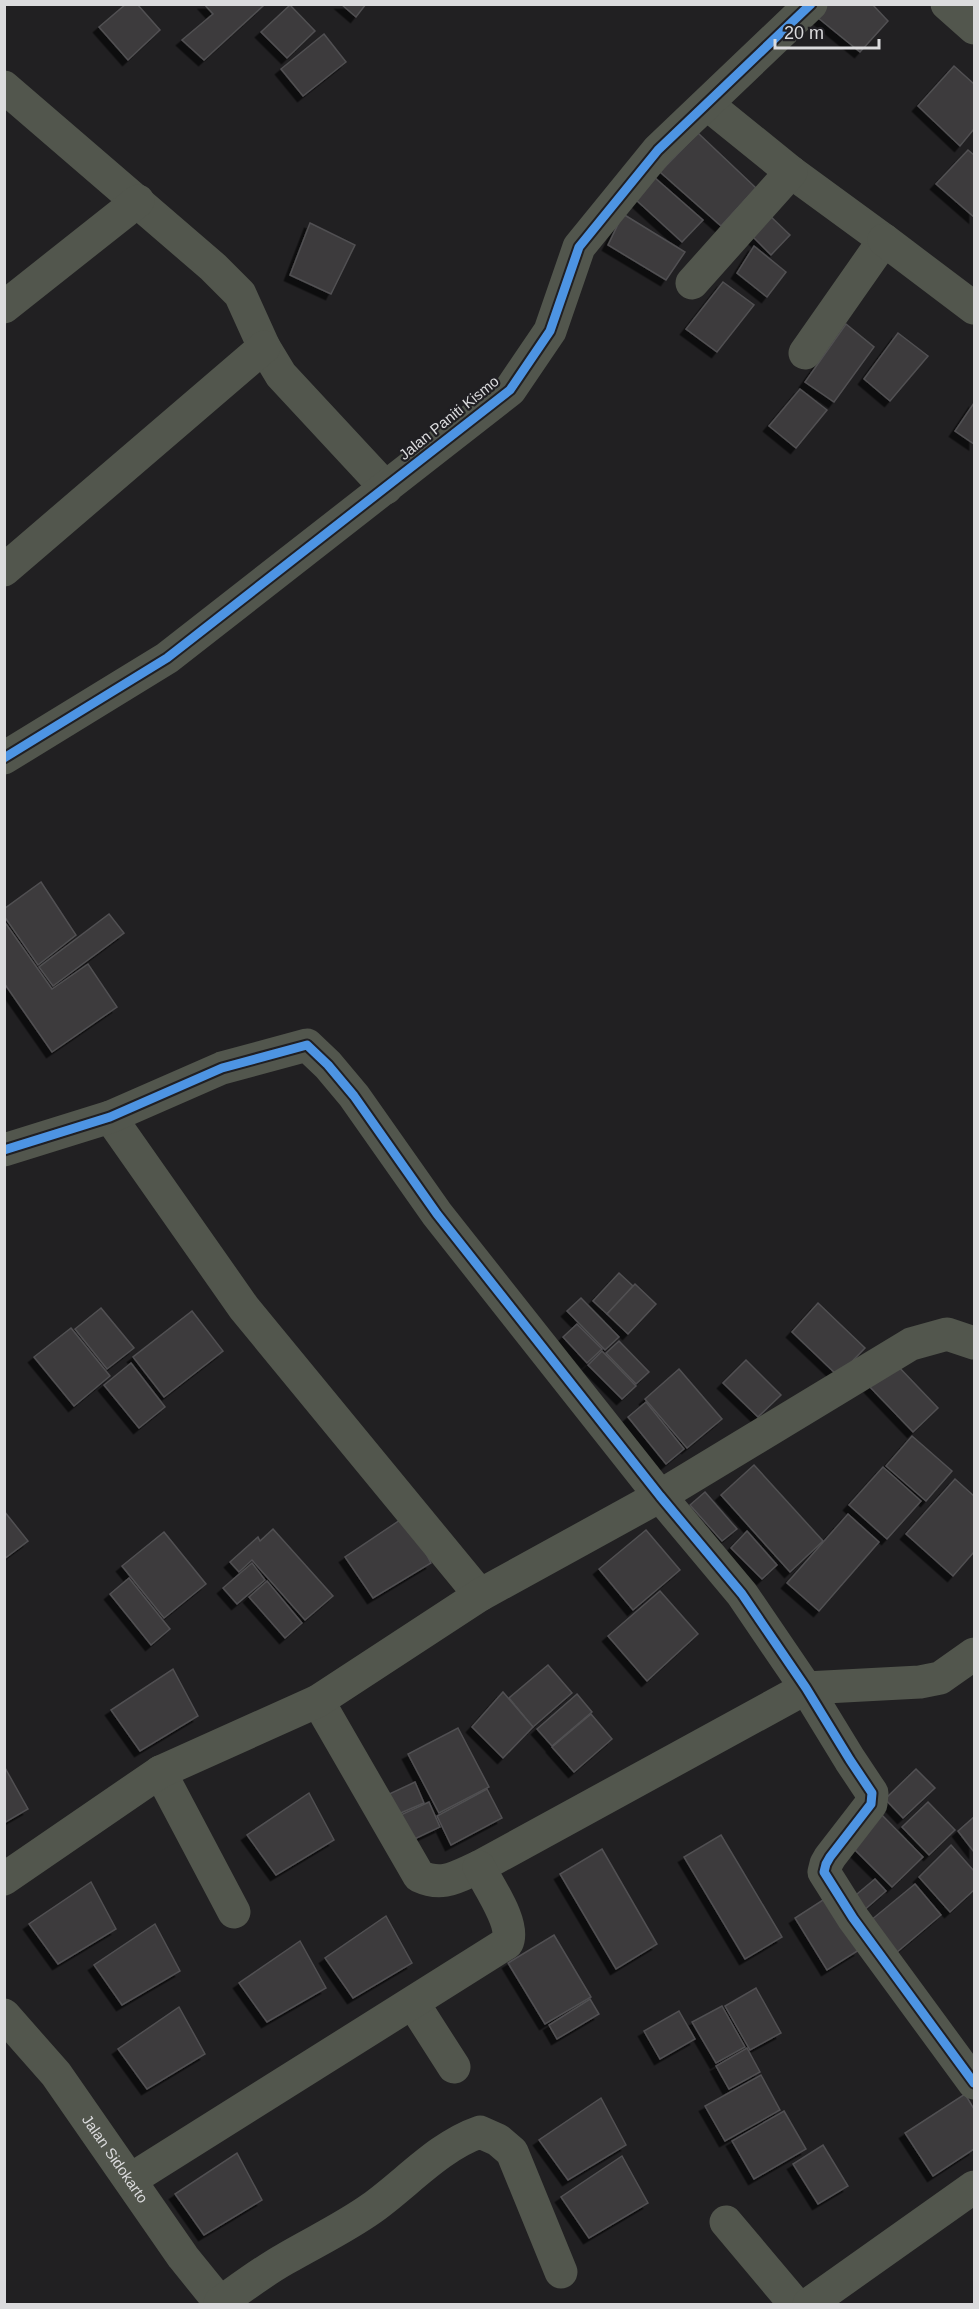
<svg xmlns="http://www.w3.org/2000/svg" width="979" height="2309" viewBox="0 0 979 2309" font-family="Helvetica,sans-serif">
  <defs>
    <filter id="shadow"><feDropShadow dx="-5.5" dy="5.5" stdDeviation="0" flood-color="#0009"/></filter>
  </defs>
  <rect width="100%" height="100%" fill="#212022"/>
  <g fill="#3c3b3d" stroke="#515052" stroke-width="1.5" filter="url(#shadow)">
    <path d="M 126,4 L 137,4 L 160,30 L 128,60 L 99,27 Z"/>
    <path d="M 204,4 L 261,4 L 263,6 L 204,60 L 182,40 L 213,14 Z"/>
    <path d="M 341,4 L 366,4 L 356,17 Z"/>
    <path d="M 828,4 L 872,4 L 888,21 L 860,52 L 817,17 Z"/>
    <path d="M 290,5 L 315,31 L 287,58 L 261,32 Z"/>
    <path d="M 324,34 L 346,62 L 303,96 L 281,69 Z"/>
    <path d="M 954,66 L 974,84 L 974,129 L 960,146 L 918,106 Z"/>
    <path d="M 698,133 L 756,188 L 721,226 L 660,172 Z"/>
    <path d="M 968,150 L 974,155 L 974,217 L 936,184 Z"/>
    <path d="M 654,177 L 703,220 L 682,242 L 635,199 Z"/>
    <path d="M 766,212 L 790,235 L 771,255 L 752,236 Z"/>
    <path d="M 623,214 L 685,252 L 666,280 L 608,245 Z"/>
    <path d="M 310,223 L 355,245 L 331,294 L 290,275 Z"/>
    <path d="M 754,246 L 786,272 L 767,297 L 737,273 Z"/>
    <path d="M 723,282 L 754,305 L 717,352 L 686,329 Z"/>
    <path d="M 846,324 L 874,347 L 834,402 L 805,382 Z"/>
    <path d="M 898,333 L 928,356 L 890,401 L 864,379 Z"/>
    <path d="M 800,389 L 827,410 L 796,448 L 769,426 Z"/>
    <path d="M 974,403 L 974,444 L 955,431 Z"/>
    <path d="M 41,882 L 76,935 L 38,965 L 4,916 L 4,909 Z"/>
    <path d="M 109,914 L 124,933 L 53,986 L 39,967 Z"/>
    <path d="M 4,921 L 52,989 L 88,964 L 117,1007 L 52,1052 L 4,983 Z"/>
    <path d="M 619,1273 L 633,1286 L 607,1314 L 593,1301 Z"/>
    <path d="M 635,1284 L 656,1304 L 628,1334 L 607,1314 Z"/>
    <path d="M 581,1298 L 619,1337 L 605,1350 L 567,1311 Z"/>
    <path d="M 818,1303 L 865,1348 L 838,1376 L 792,1332 Z"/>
    <path d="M 101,1308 L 134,1348 L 107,1369 L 75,1329 Z"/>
    <path d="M 192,1311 L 223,1351 L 164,1397 L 133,1357 Z"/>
    <path d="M 577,1324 L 602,1349 L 587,1363 L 563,1337 Z"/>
    <path d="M 71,1328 L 110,1376 L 74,1406 L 34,1357 Z"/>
    <path d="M 619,1341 L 649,1372 L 636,1384 L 606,1353 Z"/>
    <path d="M 602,1351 L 636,1386 L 622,1399 L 588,1365 Z"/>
    <path d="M 746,1360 L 781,1395 L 758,1417 L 723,1383 Z"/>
    <path d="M 131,1363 L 165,1407 L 139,1428 L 104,1385 Z"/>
    <path d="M 895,1363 L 938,1408 L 913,1432 L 870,1387 Z"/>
    <path d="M 679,1369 L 722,1419 L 687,1448 L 645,1399 Z"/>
    <path d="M 646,1402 L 684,1449 L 666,1464 L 628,1417 Z"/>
    <path d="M 912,1436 L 952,1471 L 926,1501 L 886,1466 Z"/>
    <path d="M 754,1465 L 823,1541 L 790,1572 L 721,1495 Z"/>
    <path d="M 883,1467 L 921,1501 L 887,1539 L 849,1505 Z"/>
    <path d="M 955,1479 L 974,1496 L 974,1552 L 953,1576 L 906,1534 Z"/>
    <path d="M 705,1492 L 737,1529 L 722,1541 L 690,1505 Z"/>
    <path d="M 4,1511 L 28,1541 L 4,1559 Z"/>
    <path d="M 848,1514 L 879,1542 L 819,1611 L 787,1583 Z"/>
    <path d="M 406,1516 L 431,1563 L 373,1598 L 345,1557 Z"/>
    <path d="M 273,1529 L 333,1596 L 305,1620 L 252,1560 L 239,1572 L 230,1562 L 258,1537 L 260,1541 Z"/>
    <path d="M 646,1530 L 680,1570 L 633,1610 L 599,1569 Z"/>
    <path d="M 747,1531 L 777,1565 L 762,1579 L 731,1548 Z"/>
    <path d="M 164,1532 L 206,1584 L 164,1618 L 122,1566 Z"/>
    <path d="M 252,1563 L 265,1580 L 237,1604 L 223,1588 Z"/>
    <path d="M 129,1578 L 170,1629 L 151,1645 L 110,1594 Z"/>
    <path d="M 267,1581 L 302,1623 L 285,1638 L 249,1597 Z"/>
    <path d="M 660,1591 L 698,1634 L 647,1681 L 608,1636 Z"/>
    <path d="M 548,1665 L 572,1693 L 533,1727 L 509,1698 Z"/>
    <path d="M 173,1669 L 198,1716 L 140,1751 L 111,1710 Z"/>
    <path d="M 503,1692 L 533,1727 L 503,1758 L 472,1727 Z"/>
    <path d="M 577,1694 L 592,1712 L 552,1746 L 537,1729 Z"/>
    <path d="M 591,1714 L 612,1739 L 574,1772 L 552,1747 Z"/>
    <path d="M 458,1728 L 489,1787 L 439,1813 L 408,1754 Z"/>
    <path d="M 4,1766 L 28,1809 L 4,1823 Z"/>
    <path d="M 916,1769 L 935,1788 L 903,1818 L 885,1799 Z"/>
    <path d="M 415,1782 L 424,1803 L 396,1815 L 387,1795 Z"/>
    <path d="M 487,1789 L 502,1818 L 451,1845 L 437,1816 Z"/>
    <path d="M 309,1793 L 334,1840 L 276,1875 L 247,1835 Z"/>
    <path d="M 429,1802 L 440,1827 L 406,1843 L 394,1818 Z"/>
    <path d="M 928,1802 L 955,1830 L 929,1855 L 902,1827 Z"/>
    <path d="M 880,1813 L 923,1857 L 892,1887 L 849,1844 Z"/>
    <path d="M 974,1817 L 974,1852 L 958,1831 Z"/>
    <path d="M 721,1835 L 782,1937 L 745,1959 L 684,1857 Z"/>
    <path d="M 951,1845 L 974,1871 L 974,1890 L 950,1912 L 919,1877 Z"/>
    <path d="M 602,1849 L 657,1944 L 616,1969 L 560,1874 Z"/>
    <path d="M 875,1879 L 886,1891 L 862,1912 L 851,1899 Z"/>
    <path d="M 91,1882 L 116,1929 L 58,1964 L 29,1924 Z"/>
    <path d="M 915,1884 L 941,1915 L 896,1953 L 870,1921 Z"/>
    <path d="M 826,1898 L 859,1950 L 827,1970 L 795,1918 Z"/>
    <path d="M 386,1916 L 412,1963 L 353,1998 L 325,1958 Z"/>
    <path d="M 155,1924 L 180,1971 L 122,2005 L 94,1965 Z"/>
    <path d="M 554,1935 L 591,1997 L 545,2024 L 508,1963 Z"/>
    <path d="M 300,1941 L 326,1988 L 267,2022 L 239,1983 Z"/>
    <path d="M 756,1988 L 781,2033 L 750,2050 L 725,2006 Z"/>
    <path d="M 590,1999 L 599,2014 L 557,2039 L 549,2025 Z"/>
    <path d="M 722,2006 L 745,2047 L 716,2063 L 692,2022 Z"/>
    <path d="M 179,2007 L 205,2054 L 147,2089 L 118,2049 Z"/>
    <path d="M 679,2011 L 695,2039 L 660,2059 L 644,2031 Z"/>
    <path d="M 747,2048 L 760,2072 L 729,2089 L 716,2066 Z"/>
    <path d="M 761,2075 L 780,2110 L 725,2141 L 705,2106 Z"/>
    <path d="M 965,2094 L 974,2109 L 974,2149 L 933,2176 L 905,2133 Z"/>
    <path d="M 601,2098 L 626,2145 L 568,2180 L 539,2140 Z"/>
    <path d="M 784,2111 L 806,2149 L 754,2179 L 732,2141 Z"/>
    <path d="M 823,2145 L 848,2186 L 818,2204 L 793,2164 Z"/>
    <path d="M 237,2153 L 262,2200 L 204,2235 L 175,2194 Z"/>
    <path d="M 622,2156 L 648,2203 L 589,2238 L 561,2197 Z"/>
  </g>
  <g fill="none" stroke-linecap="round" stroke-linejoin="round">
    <g stroke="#52564d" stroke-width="33">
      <path d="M 947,4 L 974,28"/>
      <path d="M 4,87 L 213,267 L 240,294 L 264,347 L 281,375 L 386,488"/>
      <path d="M 791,172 L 884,240 L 805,353"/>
      <path d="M 884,240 L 974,308"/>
      <path d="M 692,283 L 791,172 L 707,104"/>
      <path d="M 4,307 L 138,201"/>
      <path d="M 4,570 L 264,347"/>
      <path d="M 4,758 L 167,658 L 510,390 L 550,331 L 579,247 L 658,150 L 811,4"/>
      <path d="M 110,1117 L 244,1308 L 480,1595"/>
      <path d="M 4,1150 L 110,1117 L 222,1068 L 307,1045 L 328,1065 L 354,1096 L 437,1214 L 660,1496 L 742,1594 L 806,1688 L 850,1760 L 872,1793 L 871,1804 L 830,1857 L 826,1864 L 824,1872 L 853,1918 L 974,2083"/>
      <path d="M 318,1701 L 419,1876 C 443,1887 456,1877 479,1867 L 806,1688 L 920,1682 L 940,1678 L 974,1654"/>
      <path d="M 160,1772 L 234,1912"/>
      <path d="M 4,1879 L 160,1772 L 318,1701 L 480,1595 L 660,1496 L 911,1344 L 947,1334 L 974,1343"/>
      <path d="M 413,2003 L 454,2067"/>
      <path id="s1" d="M 4,2015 L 56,2074 L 183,2257 L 221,2304"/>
      <path d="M 130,2180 L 507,1943 C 516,1924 488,1886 479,1867"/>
      <path d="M 726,2222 L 795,2304"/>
      <path d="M 220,2303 C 241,2288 262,2272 285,2259 C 314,2242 344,2228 372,2208 C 407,2183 439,2146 480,2132 L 498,2140 L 512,2152 L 561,2272"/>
      <path d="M 809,2304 L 974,2187"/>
    </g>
    <defs>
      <g id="cycleway">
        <path d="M 4,758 L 167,658 L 510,390 L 550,331 L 579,247 L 658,150 L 811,4"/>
        <path d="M 4,1150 L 110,1117 L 222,1068 L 307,1045 L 328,1065 L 354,1096 L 437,1214 L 660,1496 L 742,1594 L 806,1688 L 850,1760 L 872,1793 L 871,1804 L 830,1857 L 826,1864 L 824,1872 L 853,1918 L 974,2083"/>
      </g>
    </defs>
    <use href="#cycleway" stroke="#201f23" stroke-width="13"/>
    <use href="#cycleway" stroke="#4d94e3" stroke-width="9"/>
  </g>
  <g text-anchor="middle" stroke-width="4.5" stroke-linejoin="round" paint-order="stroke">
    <g font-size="15" fill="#dbdbdd" stroke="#201f23">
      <text transform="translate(449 418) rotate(-39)" y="5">Jalan Paniti Kismo</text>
      <text dy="5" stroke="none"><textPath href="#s1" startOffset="182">Jalan Sidokarto</textPath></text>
    </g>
  </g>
  <rect width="979" height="2309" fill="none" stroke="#dbdbdd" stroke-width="12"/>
  <path d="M775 39v9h104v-9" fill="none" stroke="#dbdbdd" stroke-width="3"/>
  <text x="784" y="39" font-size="18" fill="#dbdbdd" stroke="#201f23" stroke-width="4.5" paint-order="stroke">20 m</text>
</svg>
